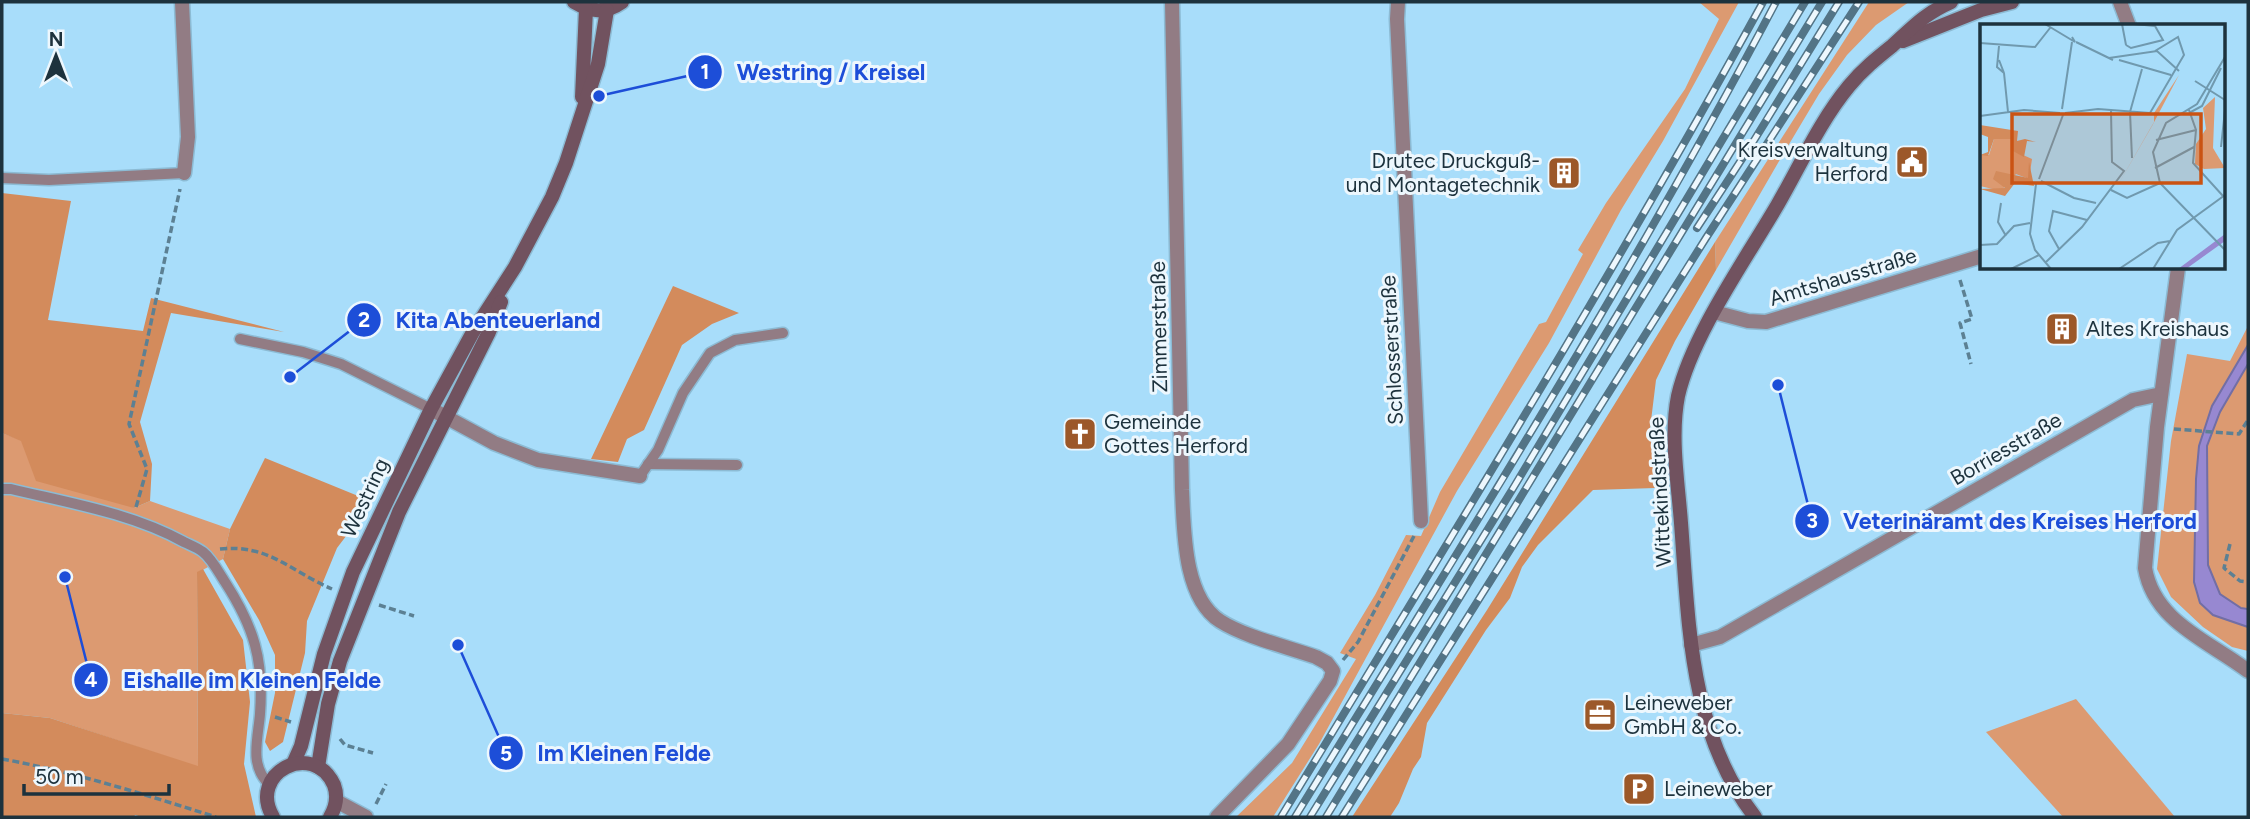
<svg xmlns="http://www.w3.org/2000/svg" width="2250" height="819" viewBox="0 0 2250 819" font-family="Figtree,sans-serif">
  <rect width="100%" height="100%" fill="#a8ddfa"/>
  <g fill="#dc9a71">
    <path d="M 1699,2 L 1739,2 L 1663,141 L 1621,210 L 1549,343 L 1457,491 L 1319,744 L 1273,817 L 1236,817 L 1292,763 L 1356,659 L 1340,653 L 1375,595 L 1406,535 L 1421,536 L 1440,492 L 1539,324 L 1546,322 L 1583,254 L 1578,250 L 1606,203 L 1685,89 L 1719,19 Z"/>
    <path d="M 1869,2 L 1909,2 L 1876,25 L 1847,55 L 1819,94 L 1785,151 L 1716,270 L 1715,242 Z"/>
    <path d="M 2248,326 L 2248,651 L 2232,647 L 2203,627 L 2171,597 L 2157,569 L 2171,441 L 2187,354 L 2230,361 Z"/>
    <path d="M 2,433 L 21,440 L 134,508 L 150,501 L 230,529 L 223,559 L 197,573 L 198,767 L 50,718 L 2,713 Z"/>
    <path d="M 2076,699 L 2175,817 L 2063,817 L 1986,732 Z"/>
  </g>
  <g fill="#d38b5c">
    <path d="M 2,193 L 71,201 L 48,320 L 143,331 L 151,298 L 284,332 L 171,313 L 140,422 L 152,464 L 150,501 L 134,508 L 36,481 L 21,441 L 2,433 Z"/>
    <path d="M 1715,242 L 1716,270 L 1675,341 L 1656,380 L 1650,429 L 1655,488 L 1593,490 L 1538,545 L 1522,567 L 1510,598 L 1486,630 L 1427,723 L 1421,757 L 1413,769 L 1399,803 L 1390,817 L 1352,817 L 1487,610 Z"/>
    <path d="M 673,286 L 739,313 L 712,324 L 682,345 L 644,430 L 627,439 L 618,462 L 591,459 Z"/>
    <path d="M 265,458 L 368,500 L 356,523 L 337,548 L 307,621 L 305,653 L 283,742 L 270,751 L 265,742 L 275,693 L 275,655 L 259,620 L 223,559 L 230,529 Z"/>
    <path d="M 203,569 L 243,640 L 250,702 L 244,764 L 256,817 L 142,817 L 135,815 L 134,817 L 2,817 L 2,713 L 50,718 L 198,766 L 197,572 Z"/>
  </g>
  <path fill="#9788d1" stroke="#726ea5" stroke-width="2" d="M 2248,345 L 2248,364 L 2220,412 L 2207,446 L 2208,565 L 2220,594 L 2241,608 L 2248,609 L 2248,627 L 2213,615 L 2200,603 L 2194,582 L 2196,479 L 2199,446 L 2212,406 Z"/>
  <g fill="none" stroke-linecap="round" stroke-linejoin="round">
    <defs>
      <g id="lane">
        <path d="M 2,178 L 49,180 L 184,173"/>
        <path d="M 240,339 L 303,352 L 341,364 L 431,409"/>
        <path d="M 648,464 L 737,465"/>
        <path d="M 640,476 L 658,450 L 683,393 L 710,353 L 735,340 L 783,333"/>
        <path d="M 2,489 L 11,489 C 69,503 131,513 184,542 C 190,545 198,548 203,552 C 212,559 219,573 225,582 C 254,627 264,660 260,714 C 258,739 249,765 269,784"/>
      </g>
      <g id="street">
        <path d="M 182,2 L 188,137 L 184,173"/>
        <path d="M 1172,2 L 1182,490 C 1184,529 1183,597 1220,621 C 1245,637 1288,647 1316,657 L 1327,663 L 1333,671 L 1330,681 L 1288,744 L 1217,817"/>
        <path d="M 1398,2 L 1397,19 L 1421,521"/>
        <path d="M 2120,2 L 2129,26"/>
        <path d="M 2178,268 L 2157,427 L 2145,568 C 2154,622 2209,641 2248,671"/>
        <path d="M 1714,312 L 1748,321 L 1766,322 L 1982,256"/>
        <path d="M 431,409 L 494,443 L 538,460 L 640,476"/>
        <path d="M 1691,645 L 1720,637 L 2133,400 L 2161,394"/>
        <path d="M 336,801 L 366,817"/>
      </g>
      <g id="secondary">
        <path d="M 574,2 C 591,12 605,14 622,2"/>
        <path d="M 1903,41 L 1981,10 L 2012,2"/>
        <path d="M 582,97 L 586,9"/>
        <path d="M 293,764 L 301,746 L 324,654 L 353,572 L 431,409 L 473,332 L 515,267 L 552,197 L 566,163 L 598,64 L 607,10"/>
        <path d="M 318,767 L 328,704 L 340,661 L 399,512 L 489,332 L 501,302"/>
        <path d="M 273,817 C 247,773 313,739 334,785 C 338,796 336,807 330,817"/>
        <path d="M 1755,817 C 1689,732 1689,625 1681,523 C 1678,482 1670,437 1678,396 C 1692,335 1746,259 1778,204 C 1801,164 1820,121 1849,86 C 1862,70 1877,58 1892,46 C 1913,27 1924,14 1951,2"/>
      </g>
    </defs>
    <use href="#lane" stroke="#8cbbd4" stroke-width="13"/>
    <use href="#street" stroke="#8cbbd4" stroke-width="17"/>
    <use href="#secondary" stroke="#8cbbd4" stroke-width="17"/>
    <g stroke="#5c8093" stroke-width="3.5" stroke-dasharray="7 3.5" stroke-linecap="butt">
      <path d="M 1960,280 L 1972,319 L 1960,323 L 1971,364"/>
      <path d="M 2174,429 L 2239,434 L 2248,420"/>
      <path d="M 136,507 L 147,469 L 129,424 L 180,189"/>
      <path d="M 2230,544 L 2224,568 L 2240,581 L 2248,582"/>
      <path d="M 220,549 C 269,544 290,571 332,589"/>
      <path d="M 379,605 L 414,616"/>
      <path d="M 1343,660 L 1358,642 L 1414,536"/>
      <path d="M 275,717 L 291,722"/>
      <path d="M 340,739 L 345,745 L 373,753"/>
      <path d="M 2,759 C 75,772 146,795 216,817"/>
      <path d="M 376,804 L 386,784"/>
    </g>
    <use href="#lane" stroke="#927c84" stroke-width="10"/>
    <use href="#street" stroke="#927c84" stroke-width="14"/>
    <use href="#secondary" stroke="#71525f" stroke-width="14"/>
    <defs>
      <g id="rail">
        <path d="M 1697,228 L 1753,142 L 1839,2"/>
        <path d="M 1281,817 C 1445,547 1611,279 1763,2"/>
        <path d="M 1295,817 C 1460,548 1629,281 1776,2"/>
        <path d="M 1310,817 L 1512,490 L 1805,2"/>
        <path d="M 1326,817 L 1822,2"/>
        <path d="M 1342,817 L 1706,238 L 1859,2"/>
      </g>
    </defs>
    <use href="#rail" stroke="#537486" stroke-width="8"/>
    <use href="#rail" stroke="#edf7fd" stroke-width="5" stroke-dasharray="16" stroke-linecap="butt"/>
  </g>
  <defs>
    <symbol id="civic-square" viewBox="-11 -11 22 22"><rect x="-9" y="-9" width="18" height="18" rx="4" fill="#9c5829" stroke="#edf7fd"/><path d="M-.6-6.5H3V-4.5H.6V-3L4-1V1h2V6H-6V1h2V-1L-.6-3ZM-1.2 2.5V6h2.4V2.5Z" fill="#fff"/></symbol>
    <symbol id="building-square" viewBox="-11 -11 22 22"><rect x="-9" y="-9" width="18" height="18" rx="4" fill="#9c5829" stroke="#edf7fd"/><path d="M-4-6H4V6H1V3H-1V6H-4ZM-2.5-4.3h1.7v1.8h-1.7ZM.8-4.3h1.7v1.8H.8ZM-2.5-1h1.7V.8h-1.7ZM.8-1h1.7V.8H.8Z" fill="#fff"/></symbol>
    <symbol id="church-square" viewBox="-11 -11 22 22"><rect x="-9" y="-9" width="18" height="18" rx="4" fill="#9c5829" stroke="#edf7fd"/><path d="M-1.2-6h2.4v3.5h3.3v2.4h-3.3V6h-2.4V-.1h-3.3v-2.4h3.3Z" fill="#fff"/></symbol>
    <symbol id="office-square" viewBox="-11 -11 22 22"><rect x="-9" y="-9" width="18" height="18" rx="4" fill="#9c5829" stroke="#edf7fd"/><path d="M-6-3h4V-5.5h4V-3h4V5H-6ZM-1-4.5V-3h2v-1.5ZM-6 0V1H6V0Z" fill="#fff"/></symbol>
    <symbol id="parking-square" viewBox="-11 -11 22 22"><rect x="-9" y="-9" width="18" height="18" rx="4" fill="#9c5829" stroke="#edf7fd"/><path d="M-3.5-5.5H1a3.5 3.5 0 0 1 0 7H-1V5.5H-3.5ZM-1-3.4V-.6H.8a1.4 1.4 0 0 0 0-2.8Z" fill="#fff"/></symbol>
  </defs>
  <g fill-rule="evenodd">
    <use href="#civic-square" x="1893" y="143" width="38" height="38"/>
    <use href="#building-square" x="1545" y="154" width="38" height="38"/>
    <use href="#building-square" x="2043" y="310" width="38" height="38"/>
    <use href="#church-square" x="1061" y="415" width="38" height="38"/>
    <use href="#office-square" x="1581" y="696" width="38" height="38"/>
    <use href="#parking-square" x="1620" y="770" width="38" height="38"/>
  </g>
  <g text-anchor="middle" stroke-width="6" stroke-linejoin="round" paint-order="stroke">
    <g font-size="21" fill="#1d323d" stroke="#edf7fd" text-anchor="start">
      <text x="1888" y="157" text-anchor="end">Kreisverwaltung<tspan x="1888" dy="24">Herford</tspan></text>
      <text x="1540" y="168" text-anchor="end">Drutec Druckguß-<tspan x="1540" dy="24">und Montagetechnik</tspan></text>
      <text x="2086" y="336">Altes Kreishaus</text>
      <text x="1104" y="429">Gemeinde<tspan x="1104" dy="24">Gottes Herford</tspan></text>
      <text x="1624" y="710">Leineweber<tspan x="1624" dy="24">GmbH &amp; Co.</tspan></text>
      <text x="1664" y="796">Leineweber</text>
    </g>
    <g font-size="21" fill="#1d323d" stroke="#edf7fd">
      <text transform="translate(1843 277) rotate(-17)" y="7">Amtshausstraße</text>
      <text transform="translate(1159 327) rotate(-91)" y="7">Zimmerstraße</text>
      <text transform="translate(1392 350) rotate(-93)" y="7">Schlosserstraße</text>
      <text transform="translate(2006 449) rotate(-30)" y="7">Borriesstraße</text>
      <text transform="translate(1660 492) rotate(-93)" y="7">Wittekindstraße</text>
      <text transform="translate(365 498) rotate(-65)" y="7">Westring</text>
    </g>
  </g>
  <g transform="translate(1980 24)">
    <rect width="245" height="245" fill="#a8ddfa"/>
    <path d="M 199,51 L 172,102 L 135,166 L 174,98 L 174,89 ZM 235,73 L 233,124 L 245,144 L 224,145 L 215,140 L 216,120 L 226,105 L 223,84 ZM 14,115 L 31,115 L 34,127 L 52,135 L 49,155 L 36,150 L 21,167 L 0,162 L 0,131 L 9,131 Z" fill="#dc9a71"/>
    <path d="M 0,101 L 38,107 L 37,117 L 45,115 L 56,118 L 47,117 L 44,133 L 31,126 L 31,115 L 14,115 L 8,132 L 0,131 L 8,128 L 8,113 L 0,110 ZM 49,138 L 54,162 L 35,159 L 25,172 L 0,165 L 25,164 L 13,155 L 16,147 L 48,154 Z" fill="#d38b5c"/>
    <path d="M 245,210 L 245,217 L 206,245 L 198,245 Z" fill="#9788d1"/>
    <path fill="none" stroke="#7099ae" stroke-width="2" d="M 65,0 L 95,18 L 92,13M 142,0 L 146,21M 96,18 L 133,36M 0,19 L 55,23 L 70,4M 146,21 L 151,24 L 183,16 L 175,2 L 154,0M 245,33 L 217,80 L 186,99 L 173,128 L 180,159 L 245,226M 129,34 L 177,27 L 199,47M 19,36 L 24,49 L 17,43 L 19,22M 139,36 L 191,51M 24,49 L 28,88M 215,57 L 245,76M 82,85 L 92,18M 209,86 L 216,106 L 213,139 L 243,172M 85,89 L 118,85 L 170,89 L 204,31 L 198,13 L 175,27M 209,89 L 222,82 L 241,44M 0,92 L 44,86 L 80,89M 176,116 L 216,106M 241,123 L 245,86M 152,134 L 150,88 L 162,45M 175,144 L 214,123M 59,155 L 83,91M 61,157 L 94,174 L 116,179M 56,160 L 50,210 L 55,226 L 71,245M 131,166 L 147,174 L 180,159M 21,179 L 18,198 L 26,212M 0,221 L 17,220 L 34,202 L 50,199M 79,225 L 69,207 L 73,187 L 107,196M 65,239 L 102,203 L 144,147 L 132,138 L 131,87M 31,245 L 59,231M 139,245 L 178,219 L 190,217M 173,245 L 197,206 L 245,171"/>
    <path fill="#ca5313" fill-opacity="0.15" stroke="#ca5313" stroke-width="3.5" d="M 32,90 L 221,90 L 221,159 L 32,159 Z"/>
    <rect width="245" height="245" fill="none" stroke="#1d323d" stroke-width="3.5"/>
  </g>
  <path fill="none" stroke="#1d4ed8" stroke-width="2.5" d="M599 96L705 72M290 377L364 320M1778 385L1812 521M65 577L91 680M458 645L506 753"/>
  <g fill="#1d4ed8" stroke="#edf7fd" stroke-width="2.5">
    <circle cx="599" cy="96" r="7"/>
    <circle cx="290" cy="377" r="7"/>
    <circle cx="1778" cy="385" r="7"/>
    <circle cx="65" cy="577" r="7"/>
    <circle cx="458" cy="645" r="7"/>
    <circle cx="705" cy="72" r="18"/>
    <circle cx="364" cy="320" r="18"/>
    <circle cx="1812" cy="521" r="18"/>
    <circle cx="91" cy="680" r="18"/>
    <circle cx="506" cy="753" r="18"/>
  </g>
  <g font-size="21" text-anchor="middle" font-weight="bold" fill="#fff">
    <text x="705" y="79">1</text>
    <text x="364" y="327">2</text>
    <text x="1812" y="528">3</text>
    <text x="91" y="687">4</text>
    <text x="506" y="761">5</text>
  </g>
  <g font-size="23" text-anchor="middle" font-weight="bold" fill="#1d4ed8" stroke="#edf7fd" stroke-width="6" stroke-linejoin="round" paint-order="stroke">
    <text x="831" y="80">Westring / Kreisel</text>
    <text x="498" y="328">Kita Abenteuerland</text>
    <text x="2020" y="529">Veterinäramt des Kreises Herford</text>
    <text x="252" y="688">Eishalle im Kleinen Felde</text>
    <text x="624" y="761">Im Kleinen Felde</text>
  </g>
  <rect width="2250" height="819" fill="none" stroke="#1d323d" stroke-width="7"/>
  <g transform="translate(56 56)" stroke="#edf7fd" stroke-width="5" paint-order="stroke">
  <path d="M0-5L12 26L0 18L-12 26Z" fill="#1d323d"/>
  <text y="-10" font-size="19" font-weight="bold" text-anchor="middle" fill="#1d323d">N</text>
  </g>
  <path d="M24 784v10h145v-10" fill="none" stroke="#1d323d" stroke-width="3.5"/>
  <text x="35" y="784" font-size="21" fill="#1d323d" stroke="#edf7fd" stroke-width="5" paint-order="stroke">50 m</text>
</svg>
